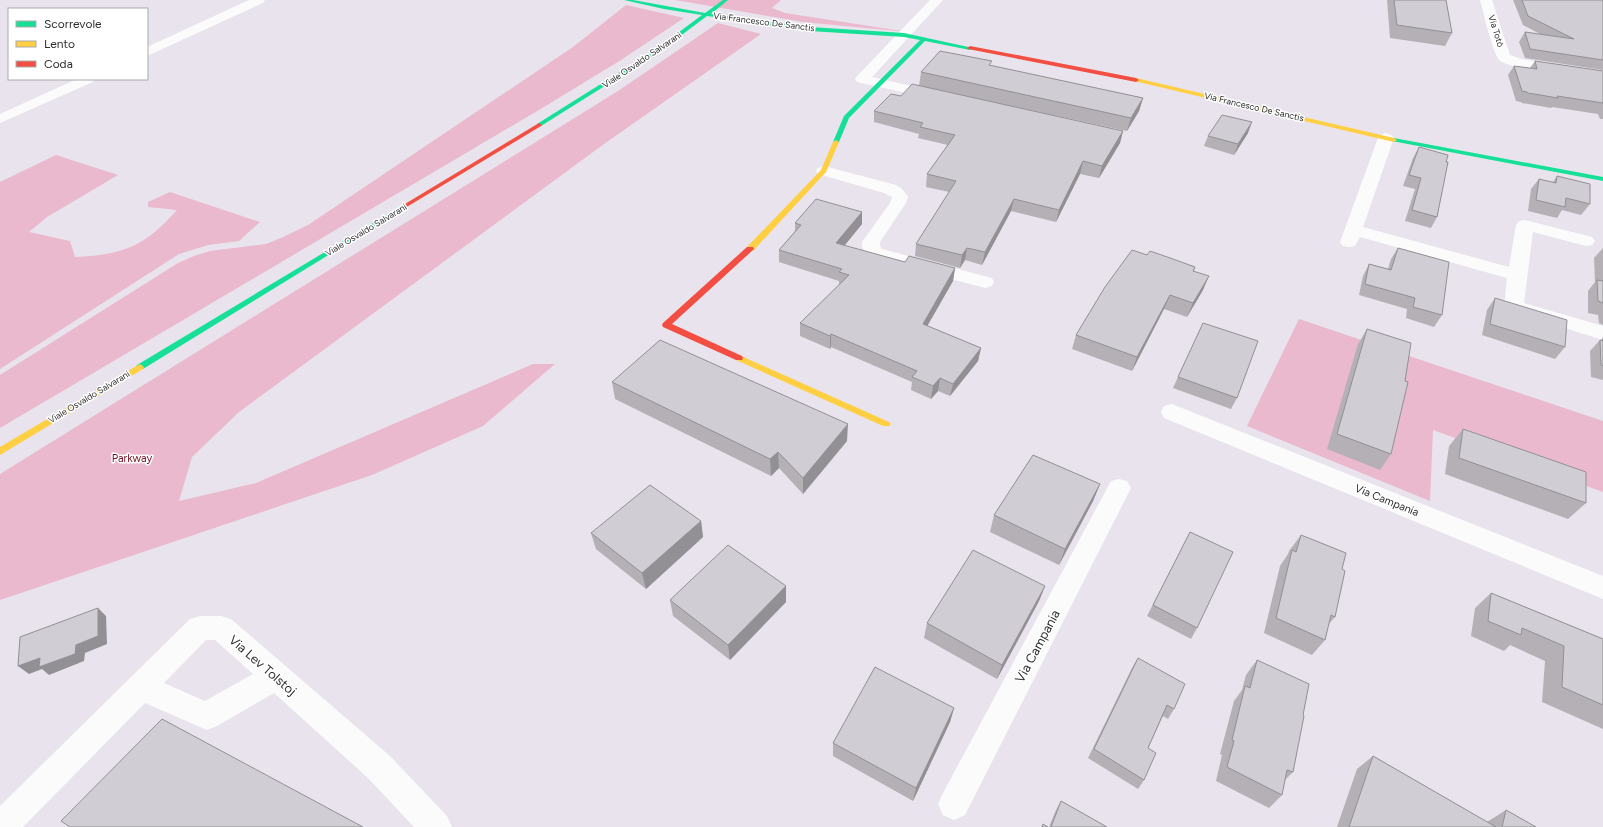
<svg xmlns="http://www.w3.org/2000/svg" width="1603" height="827" viewBox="0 0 1603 827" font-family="Figtree,sans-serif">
  <rect width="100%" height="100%" fill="#e8e3ec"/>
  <g fill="#eab9cd">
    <path d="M 675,0 L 781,0 L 772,8 L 785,13 L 908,32 L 803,22 Z"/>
    <path d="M 626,5 L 684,18 L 621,60 L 539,110 L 0,428 L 0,375 L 178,263 L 194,256 L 210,251 L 266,244 L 281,238 L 308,225 L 573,47 Z"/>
    <path d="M 718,23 L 761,34 L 604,144 L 239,412 L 192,457 L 179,501 L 256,483 L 533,364 L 555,364 L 483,426 L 372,475 L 0,600 L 0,474 L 618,91 Z"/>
    <path d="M 56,155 L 118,175 L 47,217 L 29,232 L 70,241 L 75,257 C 124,255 145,246 177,210 L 148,207 L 148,202 L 170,192 L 260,222 L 239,241 L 208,245 L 179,254 L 0,369 L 0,182 Z"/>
    <path d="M 1299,319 L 1603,421 L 1603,492 L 1433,430 L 1430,501 L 1247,426 Z"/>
  </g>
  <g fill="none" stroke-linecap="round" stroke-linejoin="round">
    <g fill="#fcfbfc" fill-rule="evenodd">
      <path d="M 249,0 L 265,0 L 263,3 L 147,56 L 147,47 Z"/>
      <path d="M 930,0 L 943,0 L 872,77 L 943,93 L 945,96 L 943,99 L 938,100 L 857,82 L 855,79 L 857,76 Z"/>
      <path d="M 1480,0 L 1492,0 L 1510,55 L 1521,59 L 1603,72 L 1603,80 C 1584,77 1513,70 1500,61 C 1493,55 1483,11 1480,0 Z"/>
      <path d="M 77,79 L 95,79 L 93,82 L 0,123 L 0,114 Z"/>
      <path d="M 1386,133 L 1391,135 L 1394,138 L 1363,227 L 1509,267 L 1516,225 L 1519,221 L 1525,220 L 1592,237 L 1595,241 L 1592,245 L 1586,246 L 1533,232 L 1524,303 L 1603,326 L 1603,340 L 1507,310 L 1504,306 L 1507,278 L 1360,237 L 1355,246 L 1349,247 L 1343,246 L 1340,242 L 1378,138 L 1381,135 Z"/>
      <path d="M 824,166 L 896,185 C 902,188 905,192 908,197 L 906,203 L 880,242 L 880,246 L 882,249 L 992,278 L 994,282 L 992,286 L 985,288 L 870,257 L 862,247 L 862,242 L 890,203 L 892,197 L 884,193 L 818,174 L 816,171 L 818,168 Z"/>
      <path d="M 1172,404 L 1603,576 L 1603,599 L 1164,418 L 1161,412 L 1164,406 Z"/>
      <path d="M 1119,479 L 1127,481 L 1131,488 L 965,815 L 954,820 L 943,815 L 938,804 L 943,793 L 1111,481 Z"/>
      <path d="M 200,616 L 221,616 L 231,619 L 390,756 L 447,816 L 452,827 L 414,827 L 368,778 L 274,693 L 217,726 L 207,730 L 145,703 L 23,827 L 0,827 L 0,806 L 190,619 ZM 206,640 L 215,640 L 253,674 L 205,701 L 164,683 Z"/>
    </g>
    <g fill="#16e098" fill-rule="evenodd">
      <path d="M 624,0 L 633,0 L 705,13 L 723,0 L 728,0 L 711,14 L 810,27 L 904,33 L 973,48 L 970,50 L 925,41 L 849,118 L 839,142 L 836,144 L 833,142 L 844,116 L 920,40 L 904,37 L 810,31 L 707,16 L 659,52 L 541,126 L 537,126 L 537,124 L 655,50 L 702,15 L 664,9 Z"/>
      <path d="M 1394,138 L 1603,177 L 1603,181 L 1392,141 L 1391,140 Z"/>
      <path d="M 403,205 L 405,206 L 405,208 L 143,369 L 137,369 L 136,367 L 137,365 Z"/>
    </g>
    <g fill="#ffcf43" fill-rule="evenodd">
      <path d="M 1136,78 L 1394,138 L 1397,140 L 1394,142 L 1134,81 L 1133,80 Z"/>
      <path d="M 836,140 L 839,142 L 826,172 L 753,251 L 747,251 L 747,247 L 821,170 L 833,142 Z"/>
      <path d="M 739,355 L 889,422 L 891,424 L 889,426 L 883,426 L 736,360 L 735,358 Z"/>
      <path d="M 140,364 L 144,367 L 143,369 L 0,455 L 0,447 Z"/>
    </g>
    <g fill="#f24e42" fill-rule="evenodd">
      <path d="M 970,46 L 1136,78 L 1139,80 L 1136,82 L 968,49 L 967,48 Z"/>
      <path d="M 539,123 L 542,125 L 541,126 L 405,208 L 401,208 L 400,207 Z"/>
      <path d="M 747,247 L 753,247 L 754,249 L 672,324 L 742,356 L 743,358 L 742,360 L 736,360 L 663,327 L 662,325 L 663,323 Z"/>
    </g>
  </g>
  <g fill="#b4b0b6">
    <path d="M 1387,0 L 1446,0 L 1452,33 L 1445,46 L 1390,38 Z"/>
    <path d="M 1513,0 L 1603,0 L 1603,70 L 1525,58 L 1519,42 L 1525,32 L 1542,35 L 1523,25 Z"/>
    <path d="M 1535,61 L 1603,71 L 1603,119 L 1600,119 L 1598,114 L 1552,107 L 1551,108 L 1522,103 L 1521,102 L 1516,101 L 1508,75 L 1514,66 L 1530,68 Z"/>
    <path d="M 991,66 L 1143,98 L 1139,111 L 1127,131 L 919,86 L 921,72 Z"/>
    <path d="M 901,96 L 1123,131 L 1120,143 L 1099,178 L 1080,174 L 1056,222 L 1011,211 L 982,265 L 965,260 L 960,268 L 915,256 L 916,244 L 949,192 L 926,187 L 927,174 L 948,145 L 918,138 L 919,134 L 874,122 L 874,111 Z"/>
    <path d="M 1248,133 L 1234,155 L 1204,146 L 1208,136 Z"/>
    <path d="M 1419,147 L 1446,162 L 1437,217 L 1431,228 L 1405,221 L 1415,189 L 1403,186 L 1413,158 Z"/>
    <path d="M 1557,176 L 1590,204 L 1581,215 L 1562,210 L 1557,218 L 1528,211 L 1531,189 L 1539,179 L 1553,182 Z"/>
    <path d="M 862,212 L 862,224 L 844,246 L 905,262 L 955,268 L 953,281 L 927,326 L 981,348 L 978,361 L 950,396 L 938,391 L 931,399 L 911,390 L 912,382 L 831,347 L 830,349 L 800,336 L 800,323 L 839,285 L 839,281 L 779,262 L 779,250 L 795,231 L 795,223 Z"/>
    <path d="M 1398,248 L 1442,315 L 1434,327 L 1406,318 L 1407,309 L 1359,295 L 1363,276 L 1369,264 L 1388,269 L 1391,259 Z"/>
    <path d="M 1603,248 L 1603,325 L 1599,323 L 1598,315 L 1588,313 L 1588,291 L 1595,282 L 1594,258 Z"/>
    <path d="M 1147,255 L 1195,267 L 1194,271 L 1203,290 L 1187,317 L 1164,309 L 1132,371 L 1072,349 L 1076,335 Z"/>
    <path d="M 1495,298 L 1565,347 L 1555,359 L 1482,335 L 1487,310 Z"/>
    <path d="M 1203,323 L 1237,398 L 1231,409 L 1173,388 Z"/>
    <path d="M 1367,329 L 1391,454 L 1380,470 L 1327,449 L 1358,344 Z"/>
    <path d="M 1603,337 L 1603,380 L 1591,377 L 1590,351 L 1600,340 L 1601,340 Z"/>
    <path d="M 612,382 L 847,441 L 803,494 L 779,468 L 771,476 L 615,399 Z"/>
    <path d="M 1463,429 L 1586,503 L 1568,519 L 1445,474 L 1449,446 Z"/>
    <path d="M 1100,484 L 1093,501 L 1059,565 L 990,532 L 994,515 Z"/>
    <path d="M 701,521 L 703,537 L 646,589 L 596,549 L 591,533 Z"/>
    <path d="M 1190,532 L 1197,628 L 1191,639 L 1147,616 Z"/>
    <path d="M 1301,535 L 1342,569 L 1335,617 L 1328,625 L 1325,640 L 1312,655 L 1264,633 L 1280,566 L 1288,554 L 1289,551 Z"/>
    <path d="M 786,586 L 786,602 L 730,660 L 673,616 L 670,600 Z"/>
    <path d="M 1045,586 L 1039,601 L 997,679 L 924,638 L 927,623 Z"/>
    <path d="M 1491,593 L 1603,639 L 1603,729 L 1542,702 L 1545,661 L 1510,645 L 1504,651 L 1471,636 L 1475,608 Z"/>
    <path d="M 1138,658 L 1174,709 L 1168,719 L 1163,716 L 1148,748 L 1144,780 L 1138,789 L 1088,758 L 1132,668 Z"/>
    <path d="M 1257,660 L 1303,715 L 1293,772 L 1285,780 L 1282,795 L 1269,808 L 1216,781 L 1222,755 L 1220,754 L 1234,701 L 1242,690 L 1246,675 Z"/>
    <path d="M 954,708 L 950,722 L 913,801 L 833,756 L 833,743 Z"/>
    <path d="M 1373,756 L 1487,822 L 1506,810 L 1536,827 L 1337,827 L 1357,769 Z"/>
    <path d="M 1061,801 L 1107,827 L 1049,827 L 1056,810 Z"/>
  </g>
  <g fill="#929094">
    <path d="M 1143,98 L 1139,111 L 1127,131 L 1131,118 Z"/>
    <path d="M 1252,122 L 1248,133 L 1234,155 L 1238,144 Z"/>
    <path d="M 1123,131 L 1120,143 L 1099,178 L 1102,166 Z"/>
    <path d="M 1083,161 L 1080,174 L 1056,222 L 1059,210 Z"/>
    <path d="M 1014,199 L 1011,211 L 982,265 L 985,252 Z"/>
    <path d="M 862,212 L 862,224 L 836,256 L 836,243 Z"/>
    <path d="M 967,248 L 965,260 L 960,268 L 962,255 Z"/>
    <path d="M 955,268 L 953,281 L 921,337 L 923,324 Z"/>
    <path d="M 1209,276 L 1203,290 L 1187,317 L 1193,303 Z"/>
    <path d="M 1170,295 L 1164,309 L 1132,371 L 1137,357 Z"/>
    <path d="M 831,334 L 831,347 L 830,349 L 830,336 Z"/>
    <path d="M 981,348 L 978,361 L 950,396 L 953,384 Z"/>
    <path d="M 940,378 L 938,391 L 931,399 L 933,386 Z"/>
    <path d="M 848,424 L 847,441 L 803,494 L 803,478 Z"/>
    <path d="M 778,452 L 779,468 L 771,476 L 770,459 Z"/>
    <path d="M 1100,484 L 1093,501 L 1059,565 L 1065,549 Z"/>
    <path d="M 701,521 L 703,537 L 646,589 L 642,573 Z"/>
    <path d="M 786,586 L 786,602 L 730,660 L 728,645 Z"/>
    <path d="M 1045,586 L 1039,601 L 997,679 L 1002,665 Z"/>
    <path d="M 98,608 L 106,616 L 107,644 L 85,653 L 84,661 L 49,675 L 42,669 L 29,674 L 18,666 Z"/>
    <path d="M 954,708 L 950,722 L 913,801 L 916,788 Z"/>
  </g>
  <g fill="#d1cdd4" stroke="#929094">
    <path d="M 1394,0 L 1446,0 L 1452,33 L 1397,25 Z"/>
    <path d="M 1522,0 L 1603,0 L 1603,60 L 1530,49 L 1525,32 L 1574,39 L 1528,16 Z"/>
    <path d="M 940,51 L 992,61 L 989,65 L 1143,98 L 1131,118 L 921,72 Z"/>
    <path d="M 1535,61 L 1603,71 L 1603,103 L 1557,96 L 1558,98 L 1528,93 L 1527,92 L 1522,91 L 1514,66 L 1537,69 Z"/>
    <path d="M 912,84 L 1123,131 L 1102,166 L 1083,161 L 1059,210 L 1014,199 L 985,252 L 967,248 L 962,255 L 916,244 L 956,181 L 927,174 L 955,135 L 920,127 L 923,123 L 874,111 L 891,94 L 901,96 Z"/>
    <path d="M 1222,115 L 1252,122 L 1238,144 L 1208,136 Z"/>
    <path d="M 1419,147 L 1448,155 L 1446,162 L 1448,162 L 1437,217 L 1412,210 L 1421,178 L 1409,175 Z"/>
    <path d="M 1557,176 L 1590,184 L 1590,204 L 1566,198 L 1565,207 L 1536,200 L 1539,179 L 1556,183 Z"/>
    <path d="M 816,199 L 862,212 L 836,243 L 905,262 L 909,256 L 955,268 L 923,324 L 981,348 L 953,384 L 940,378 L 933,386 L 912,377 L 917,371 L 831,334 L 830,336 L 800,323 L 849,275 L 839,272 L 842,269 L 779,250 L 801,225 L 795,223 Z"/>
    <path d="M 1398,248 L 1449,262 L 1442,315 L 1413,307 L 1415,298 L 1365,284 L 1369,264 L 1391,270 Z"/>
    <path d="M 1132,250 L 1147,255 L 1150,251 L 1173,259 L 1195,267 L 1193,271 L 1209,276 L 1193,303 L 1170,295 L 1137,357 L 1076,335 L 1105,287 Z"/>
    <path d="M 1597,280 L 1603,281 L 1603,303 L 1598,301 Z"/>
    <path d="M 1495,298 L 1567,320 L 1565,347 L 1490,324 Z"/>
    <path d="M 1203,323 L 1258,341 L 1237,398 L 1178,377 Z"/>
    <path d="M 1367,329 L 1411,343 L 1405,381 L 1408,382 L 1391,454 L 1337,434 Z"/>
    <path d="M 660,340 L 848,424 L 803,478 L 778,452 L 770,459 L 612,382 Z"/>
    <path d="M 1600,340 L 1603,341 L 1603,366 L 1601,365 Z"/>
    <path d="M 1463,429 L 1586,472 L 1586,503 L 1459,458 Z"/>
    <path d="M 1033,455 L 1100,484 L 1065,549 L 994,515 Z"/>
    <path d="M 650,485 L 701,521 L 642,573 L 591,533 Z"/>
    <path d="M 1190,532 L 1233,552 L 1197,628 L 1153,605 Z"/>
    <path d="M 1301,535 L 1346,553 L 1342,569 L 1345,571 L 1335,617 L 1331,615 L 1325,640 L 1276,618 L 1292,550 L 1296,552 Z"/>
    <path d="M 728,545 L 786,586 L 728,645 L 670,600 Z"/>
    <path d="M 973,550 L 1045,586 L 1002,665 L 927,623 Z"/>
    <path d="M 1491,593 L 1603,639 L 1603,705 L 1562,687 L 1564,646 L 1522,628 L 1521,635 L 1488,621 Z"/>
    <path d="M 98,608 L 98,636 L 76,645 L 75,654 L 39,667 L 40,658 L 18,666 L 20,637 Z"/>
    <path d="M 1138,658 L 1185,684 L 1174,709 L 1167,705 L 1148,748 L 1156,753 L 1144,780 L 1094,749 Z"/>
    <path d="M 1257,660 L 1309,684 L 1303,715 L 1304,716 L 1293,772 L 1287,770 L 1282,795 L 1227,767 L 1234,741 L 1232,740 L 1245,686 L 1250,688 Z"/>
    <path d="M 875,667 L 954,708 L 916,788 L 833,743 Z"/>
    <path d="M 162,719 L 363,827 L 70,827 L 61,821 Z"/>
    <path d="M 1373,756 L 1496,827 L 1349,827 Z"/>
    <path d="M 1061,801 L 1107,827 L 1051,827 Z"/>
    <path d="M 1506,810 L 1536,827 L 1502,827 Z"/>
    <path d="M 1043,824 L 1048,827 L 1042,827 Z"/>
  </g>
  <g text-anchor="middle" stroke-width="3" stroke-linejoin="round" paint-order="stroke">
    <g font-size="9" fill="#2d2d2d" stroke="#fff">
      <text transform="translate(764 22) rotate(7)" y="3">Via Francesco De Sanctis</text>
      <text transform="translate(1496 31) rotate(73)" y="3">Via Totò</text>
      <text transform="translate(642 60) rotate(-34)" y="3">Viale Osvaldo Salvarani</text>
      <text transform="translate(1254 107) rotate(13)" y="3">Via Francesco De Sanctis</text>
      <text transform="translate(366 230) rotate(-31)" y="3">Viale Osvaldo Salvarani</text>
      <text transform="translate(89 397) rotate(-31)" y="3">Viale Osvaldo Salvarani</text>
    </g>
    <g font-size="11" fill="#741428" stroke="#fff">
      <text x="132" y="462">Parkway</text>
    </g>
    <g font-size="11" fill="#2d2d2d" stroke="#fff">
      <text transform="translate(1387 500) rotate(22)" y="4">Via Campania</text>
    </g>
    <g font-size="13" fill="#2d2d2d" stroke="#fff">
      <text transform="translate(1037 646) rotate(-62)" y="5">Via Campania</text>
      <text transform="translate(263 665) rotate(41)" y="5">Via Lev Tolstoj</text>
    </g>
  </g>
  <rect x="8" y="8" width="140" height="72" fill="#ffffff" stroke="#ababab"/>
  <rect x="16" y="21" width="20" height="6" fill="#16e098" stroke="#ababab"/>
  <text x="44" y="28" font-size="12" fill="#2d2d2d">Scorrevole</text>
  <rect x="16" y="41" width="20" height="6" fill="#ffcf43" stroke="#ababab"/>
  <text x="44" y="48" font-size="12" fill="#2d2d2d">Lento</text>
  <rect x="16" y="61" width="20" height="6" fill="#f24e42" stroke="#ababab"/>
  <text x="44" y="68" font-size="12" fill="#2d2d2d">Coda</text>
</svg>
